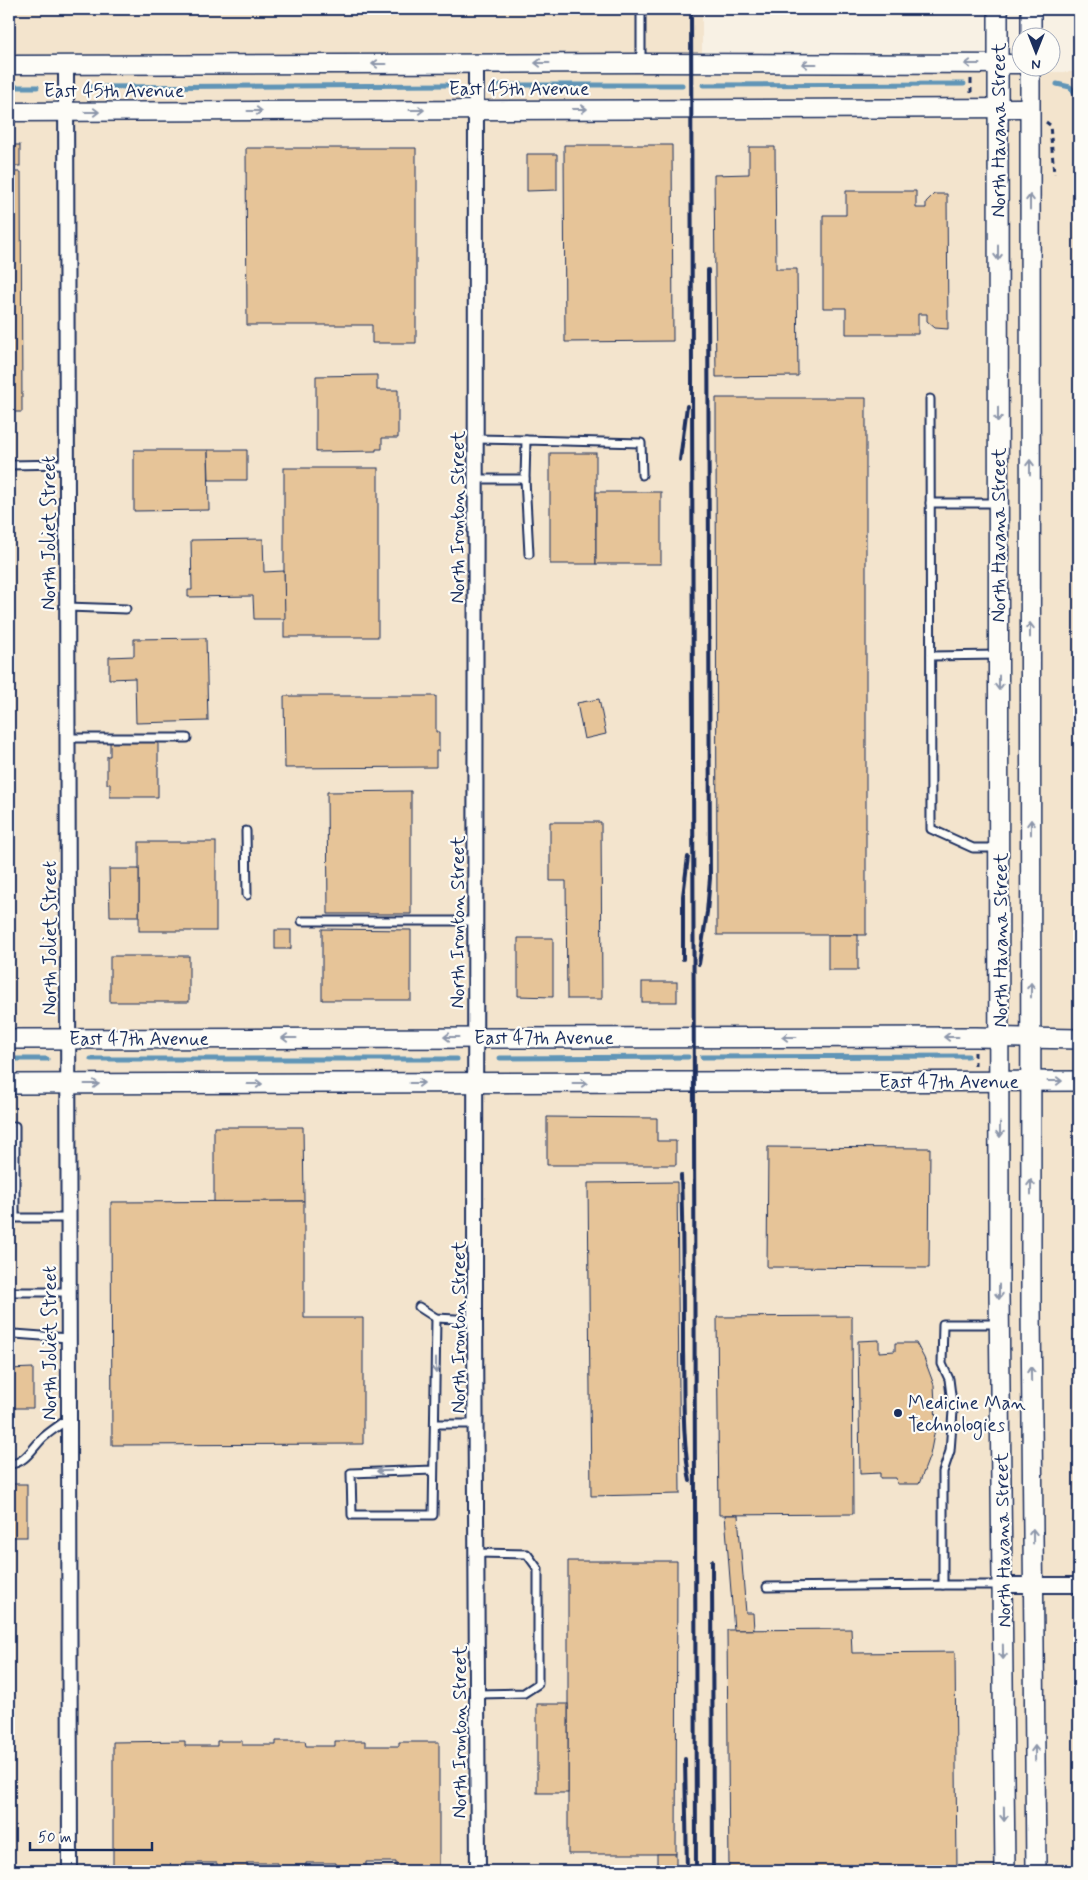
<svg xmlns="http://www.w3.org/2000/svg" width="1088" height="1880" viewBox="0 0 1088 1880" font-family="Mynerve,sans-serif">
  <rect width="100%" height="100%" fill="#f8f1e4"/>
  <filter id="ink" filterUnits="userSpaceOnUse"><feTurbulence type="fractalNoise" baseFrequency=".02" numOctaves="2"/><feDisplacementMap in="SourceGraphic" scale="10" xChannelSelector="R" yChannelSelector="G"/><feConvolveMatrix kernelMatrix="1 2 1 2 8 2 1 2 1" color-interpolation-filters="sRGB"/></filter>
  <g filter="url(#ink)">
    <path fill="#f3e4cd" d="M 9,9 L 702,9 L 702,74 L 1079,72 L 1079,1871 L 9,1871 Z"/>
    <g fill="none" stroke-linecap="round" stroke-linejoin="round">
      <g stroke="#6195b7" stroke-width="5">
        <path d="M 1057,84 L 1070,87 L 1079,97"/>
        <path d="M 500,85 L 682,85"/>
        <path d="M 703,85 L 964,84"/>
        <path d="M 9,87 L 37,87"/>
        <path d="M 91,87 L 450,85"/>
        <path d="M 702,1057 L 968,1056"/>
        <path d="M 500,1058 L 688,1057"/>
        <path d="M 9,1059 L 47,1059"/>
        <path d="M 91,1059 L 457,1059"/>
      </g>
    </g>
    <g fill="#e6c498" stroke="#1b2f5e">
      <rect x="9" y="145" width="11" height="21"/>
      <path d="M 564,145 L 672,145 L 673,341 L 565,342 Z"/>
      <path d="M 749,147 L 775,147 L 776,269 L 797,269 L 798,376 L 716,377 L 714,175 L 749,174 Z"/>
      <path d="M 246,148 L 416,148 L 416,343 L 372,343 L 372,325 L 247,325 Z"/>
      <path d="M 527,154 L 557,154 L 557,190 L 527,191 Z"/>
      <path d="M 9,172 L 21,172 L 22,412 L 9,412 Z"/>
      <path d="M 846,191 L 916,191 L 916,208 L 926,208 L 926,202 L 934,194 L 947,194 L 948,329 L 935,328 L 927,321 L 927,314 L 918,314 L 918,334 L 846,334 L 846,308 L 823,308 L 823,215 L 846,215 Z"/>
      <path d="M 377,375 L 377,390 L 398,390 L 398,438 L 382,438 L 382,449 L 376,449 L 376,451 L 316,452 L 316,376 Z"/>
      <path d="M 716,398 L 866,398 L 866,935 L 717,935 Z"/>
      <path d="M 134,450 L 208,450 L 209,510 L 134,511 Z"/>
      <path d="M 208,450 L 247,450 L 247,480 L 209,480 Z"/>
      <rect x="550" y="453" width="46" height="111"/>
      <rect x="284" y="468" width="94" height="169"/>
      <rect x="596" y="492" width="65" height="72"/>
      <path d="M 263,539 L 264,572 L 284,571 L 285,619 L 254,619 L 253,596 L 188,597 L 188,590 L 192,590 L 191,540 Z"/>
      <path d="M 206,638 L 208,721 L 136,723 L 135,678 L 109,679 L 109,657 L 134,656 L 134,639 Z"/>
      <path d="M 284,696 L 436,696 L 436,732 L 439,732 L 439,751 L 436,751 L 436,767 L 285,768 Z"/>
      <path d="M 599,699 L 606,734 L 584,739 L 577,703 Z"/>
      <path d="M 110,742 L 158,742 L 158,797 L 110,797 L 110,784 L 107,784 L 107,756 L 110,756 Z"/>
      <path d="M 411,791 L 411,914 L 328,914 L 327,792 Z"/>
      <path d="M 550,822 L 601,822 L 602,999 L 567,999 L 566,881 L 550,881 Z"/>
      <rect x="139" y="842" width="77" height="89"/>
      <path d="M 109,869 L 139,869 L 139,916 L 110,916 Z"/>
      <path d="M 322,929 L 411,930 L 411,1000 L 322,1000 Z"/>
      <rect x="275" y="930" width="16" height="19"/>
      <rect x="828" y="935" width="30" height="35"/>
      <path d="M 518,938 L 553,938 L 553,997 L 518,996 Z"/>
      <rect x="110" y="956" width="79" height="46"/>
      <rect x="642" y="982" width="35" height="20"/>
      <path d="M 547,1117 L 657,1118 L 657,1141 L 676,1141 L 676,1165 L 547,1165 Z"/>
      <path d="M 214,1127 L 303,1127 L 304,1201 L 214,1202 Z"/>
      <path d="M 768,1147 L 930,1148 L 929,1268 L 767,1267 Z"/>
      <path d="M 677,1182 L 680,1494 L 591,1496 L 588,1183 Z"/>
      <path d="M 304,1201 L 304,1318 L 363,1318 L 363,1444 L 112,1445 L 111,1202 Z"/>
      <path d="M 852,1316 L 853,1514 L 719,1515 L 717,1317 Z"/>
      <path d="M 879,1340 L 879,1352 L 895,1351 L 895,1343 L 916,1343 L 924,1358 L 934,1385 L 936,1424 L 930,1455 L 919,1484 L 897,1484 L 896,1478 L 880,1478 L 880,1473 L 860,1474 L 858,1341 Z"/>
      <path d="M 33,1368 L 33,1408 L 9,1408 L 9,1369 Z"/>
      <rect x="9" y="1484" width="18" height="53"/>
      <path d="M 725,1515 L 738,1515 L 746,1613 L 753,1613 L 754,1630 L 734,1630 Z"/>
      <path d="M 568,1561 L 677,1561 L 676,1854 L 568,1854 Z"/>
      <path d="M 851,1629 L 852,1653 L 955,1652 L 957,1871 L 729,1871 L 727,1630 Z"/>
      <rect x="537" y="1704" width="31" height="89"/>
      <path d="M 185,1741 L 185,1746 L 217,1746 L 217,1741 L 242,1741 L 242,1745 L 276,1745 L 276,1741 L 305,1741 L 306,1746 L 335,1746 L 335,1741 L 365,1741 L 365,1746 L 399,1746 L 399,1742 L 439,1742 L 439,1867 L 396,1867 L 396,1862 L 366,1862 L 366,1867 L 336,1868 L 336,1863 L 306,1863 L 306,1868 L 277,1868 L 277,1863 L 247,1863 L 247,1868 L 217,1868 L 217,1863 L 186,1863 L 186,1867 L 113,1867 L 113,1742 Z"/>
      <rect x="657" y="1854" width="19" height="17"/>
    </g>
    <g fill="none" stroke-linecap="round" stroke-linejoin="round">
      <defs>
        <g id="service">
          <path d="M 641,9 L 641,63"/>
          <path d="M 930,399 L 931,829 L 973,848 L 996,848"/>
          <path d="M 476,439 L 526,440"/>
          <path d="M 9,465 L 67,464"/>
          <path d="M 476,479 L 525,479 L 529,554"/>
          <path d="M 525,479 L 526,440 L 641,443 L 642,475"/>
          <path d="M 930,503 L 998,503"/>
          <path d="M 67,607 L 126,609"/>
          <path d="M 931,656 L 998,655"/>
          <path d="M 67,738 L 187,738"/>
          <path d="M 246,831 L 247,895"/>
          <path d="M 302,921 L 475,921"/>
          <path d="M 15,1126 L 15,1218 L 68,1218"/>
          <path d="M 9,1292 L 69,1292"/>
          <path d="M 419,1307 L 436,1318 L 475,1320"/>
          <path d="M 9,1332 L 15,1334 L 68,1338"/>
          <path d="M 436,1424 L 477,1424"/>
          <path d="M 9,1464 C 26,1464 34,1445 45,1436 C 52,1430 60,1425 68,1419"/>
          <path d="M 433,1470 L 351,1473 L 352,1515 L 433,1515 L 436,1318"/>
          <path d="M 477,1553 L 527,1554 L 538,1569 L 538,1684 L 524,1693 L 478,1694"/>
          <path d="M 943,1585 L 1001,1585"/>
          <path d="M 767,1587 L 943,1585 L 943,1472 L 950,1451 L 953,1411 L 949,1379 L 942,1364 L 943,1324 L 999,1324"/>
        </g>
        <g id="minor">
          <path d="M 476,63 L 475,1320 L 478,1871"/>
          <path d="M 66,65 L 70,1871"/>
          <path d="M 1002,1585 L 1079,1585"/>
        </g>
        <g id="tertiary">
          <path d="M 9,65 L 641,63 L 1020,64"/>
          <path d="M 9,112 L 1030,108"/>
        </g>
        <g id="secondary">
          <path d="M 998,9 L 999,1291 L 1005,1871"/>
          <path d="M 1031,38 L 1031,9"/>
          <path d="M 1030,68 L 1031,1308 L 1036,1871"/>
          <path d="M 9,1039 L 976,1037 L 1079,1039"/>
          <path d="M 9,1084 L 1079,1081"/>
        </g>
      </defs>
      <use href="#service" stroke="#1b2f5e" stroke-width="11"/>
      <use href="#minor" stroke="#1b2f5e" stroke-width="18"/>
      <use href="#tertiary" stroke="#1b2f5e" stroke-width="21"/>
      <use href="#secondary" stroke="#1b2f5e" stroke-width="22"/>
      <g stroke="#1b2f5e" stroke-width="3" stroke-dasharray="5 4" stroke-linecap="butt">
        <path d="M 971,79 L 971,93"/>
        <path d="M 1046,122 L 1050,125 L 1054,174"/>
        <path d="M 975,1052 L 975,1066"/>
      </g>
      <use href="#service" stroke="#fdfcf7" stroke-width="7"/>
      <use href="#minor" stroke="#fdfcf7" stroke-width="14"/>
      <use href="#tertiary" stroke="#fdfcf7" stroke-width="18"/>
      <use href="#secondary" stroke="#fdfcf7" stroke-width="19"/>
      <g stroke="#1b2f5e" stroke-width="4">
        <path d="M 691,9 L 696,1871"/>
        <path d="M 680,460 L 687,406"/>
        <path d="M 683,959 L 683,896 L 688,857"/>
        <path d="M 699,964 L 707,912 L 710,878 L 708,270"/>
        <path d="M 681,1175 C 683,1234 683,1293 683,1351 C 684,1395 682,1439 690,1481"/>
        <path d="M 712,1561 L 713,1871"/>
        <path d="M 685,1759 L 687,1871"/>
      </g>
    </g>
    <defs><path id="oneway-shaft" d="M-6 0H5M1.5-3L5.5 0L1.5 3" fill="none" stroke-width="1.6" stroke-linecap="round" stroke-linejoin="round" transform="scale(1.25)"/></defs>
    <g stroke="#8c96aa">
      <use href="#oneway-shaft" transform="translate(542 63) rotate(180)"/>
      <use href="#oneway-shaft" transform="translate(379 64) rotate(180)"/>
      <use href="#oneway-shaft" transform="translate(809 64) rotate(180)"/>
      <use href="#oneway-shaft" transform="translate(972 64) rotate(-180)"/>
      <use href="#oneway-shaft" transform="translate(580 109)"/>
      <use href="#oneway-shaft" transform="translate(417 110)"/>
      <use href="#oneway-shaft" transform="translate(255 111)"/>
      <use href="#oneway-shaft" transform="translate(92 112)"/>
      <use href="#oneway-shaft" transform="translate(1030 202) rotate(-90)"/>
      <use href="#oneway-shaft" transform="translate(998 253) rotate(90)"/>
      <use href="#oneway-shaft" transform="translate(998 415) rotate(90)"/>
      <use href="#oneway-shaft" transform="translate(1030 467) rotate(-90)"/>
      <use href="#oneway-shaft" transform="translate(1030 630) rotate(-90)"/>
      <use href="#oneway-shaft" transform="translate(999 683) rotate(90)"/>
      <use href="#oneway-shaft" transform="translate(1031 827) rotate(-90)"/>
      <use href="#oneway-shaft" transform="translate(1031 990) rotate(-90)"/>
      <use href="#oneway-shaft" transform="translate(451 1037) rotate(180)"/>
      <use href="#oneway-shaft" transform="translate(789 1037) rotate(180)"/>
      <use href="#oneway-shaft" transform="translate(951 1037) rotate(180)"/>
      <use href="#oneway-shaft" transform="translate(289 1038) rotate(180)"/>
      <use href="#oneway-shaft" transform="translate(1055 1081)"/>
      <use href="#oneway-shaft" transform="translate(417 1083)"/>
      <use href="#oneway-shaft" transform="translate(580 1083)"/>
      <use href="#oneway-shaft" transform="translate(92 1084)"/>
      <use href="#oneway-shaft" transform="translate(255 1084)"/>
      <use href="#oneway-shaft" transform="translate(1000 1130) rotate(90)"/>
      <use href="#oneway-shaft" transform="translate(1031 1187) rotate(-90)"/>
      <use href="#oneway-shaft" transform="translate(999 1292) rotate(90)"/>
      <use href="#oneway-shaft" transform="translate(436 1366) rotate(90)"/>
      <use href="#oneway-shaft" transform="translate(1031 1374) rotate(-91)"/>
      <use href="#oneway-shaft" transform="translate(384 1471) rotate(178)"/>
      <use href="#oneway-shaft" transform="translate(1033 1536) rotate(-91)"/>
      <use href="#oneway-shaft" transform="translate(1003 1652) rotate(89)"/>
      <use href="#oneway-shaft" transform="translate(1035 1753) rotate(-91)"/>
      <use href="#oneway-shaft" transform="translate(1004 1814) rotate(89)"/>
    </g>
  </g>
  <circle fill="#1b2f5e" stroke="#fdfcf7" stroke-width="2" cx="898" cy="1413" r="5"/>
  <g text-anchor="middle" stroke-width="4.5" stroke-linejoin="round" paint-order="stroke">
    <g font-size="19" fill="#1b2f5e" stroke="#fdfcf7">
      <text x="519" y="95">East 45th Avenue</text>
      <text x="114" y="97">East 45th Avenue</text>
      <text transform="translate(998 130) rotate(-90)" y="7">North Havana Street</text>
      <text transform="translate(457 517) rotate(-90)" y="7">North Ironton Street</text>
      <text transform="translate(48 533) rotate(-90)" y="7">North Joliet Street</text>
      <text transform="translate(998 535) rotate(-90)" y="7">North Havana Street</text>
      <text transform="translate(457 922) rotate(-90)" y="7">North Ironton Street</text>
      <text transform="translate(49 938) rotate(-90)" y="7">North Joliet Street</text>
      <text transform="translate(1000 940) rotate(-90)" y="7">North Havana Street</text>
      <text x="544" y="1044">East 47th Avenue</text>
      <text x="139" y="1045">East 47th Avenue</text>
      <text x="949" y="1088">East 47th Avenue</text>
      <text transform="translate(458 1327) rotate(-90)" y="7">North Ironton Street</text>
      <text transform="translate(49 1343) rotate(-90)" y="7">North Joliet Street</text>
      <text transform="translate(1002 1540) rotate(-91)" y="7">North Havana Street</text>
      <text transform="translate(459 1732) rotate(-90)" y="7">North Ironton Street</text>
    </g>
    <g font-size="19" fill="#1b2f5e" stroke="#fdfcf7" text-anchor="start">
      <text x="908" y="1409">Medicine Man<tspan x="908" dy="22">Technologies</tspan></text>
    </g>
  </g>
  <rect width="1088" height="1880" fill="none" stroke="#fdfcf7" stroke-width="30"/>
  <rect x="15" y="15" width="1058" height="1850" fill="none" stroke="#1b2f5e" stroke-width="2" filter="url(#ink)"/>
  <g transform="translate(1036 52) rotate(180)"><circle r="24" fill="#fdfcf7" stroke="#a3aaba"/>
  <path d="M0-4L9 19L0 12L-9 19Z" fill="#1b2f5e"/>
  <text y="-8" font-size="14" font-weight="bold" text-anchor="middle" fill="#1b2f5e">N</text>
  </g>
  <path d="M30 1842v8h122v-8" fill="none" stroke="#1b2f5e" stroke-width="2.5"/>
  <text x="38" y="1842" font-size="15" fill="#1b2f5e" stroke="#fdfcf7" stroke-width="4" paint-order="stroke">50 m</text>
</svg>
